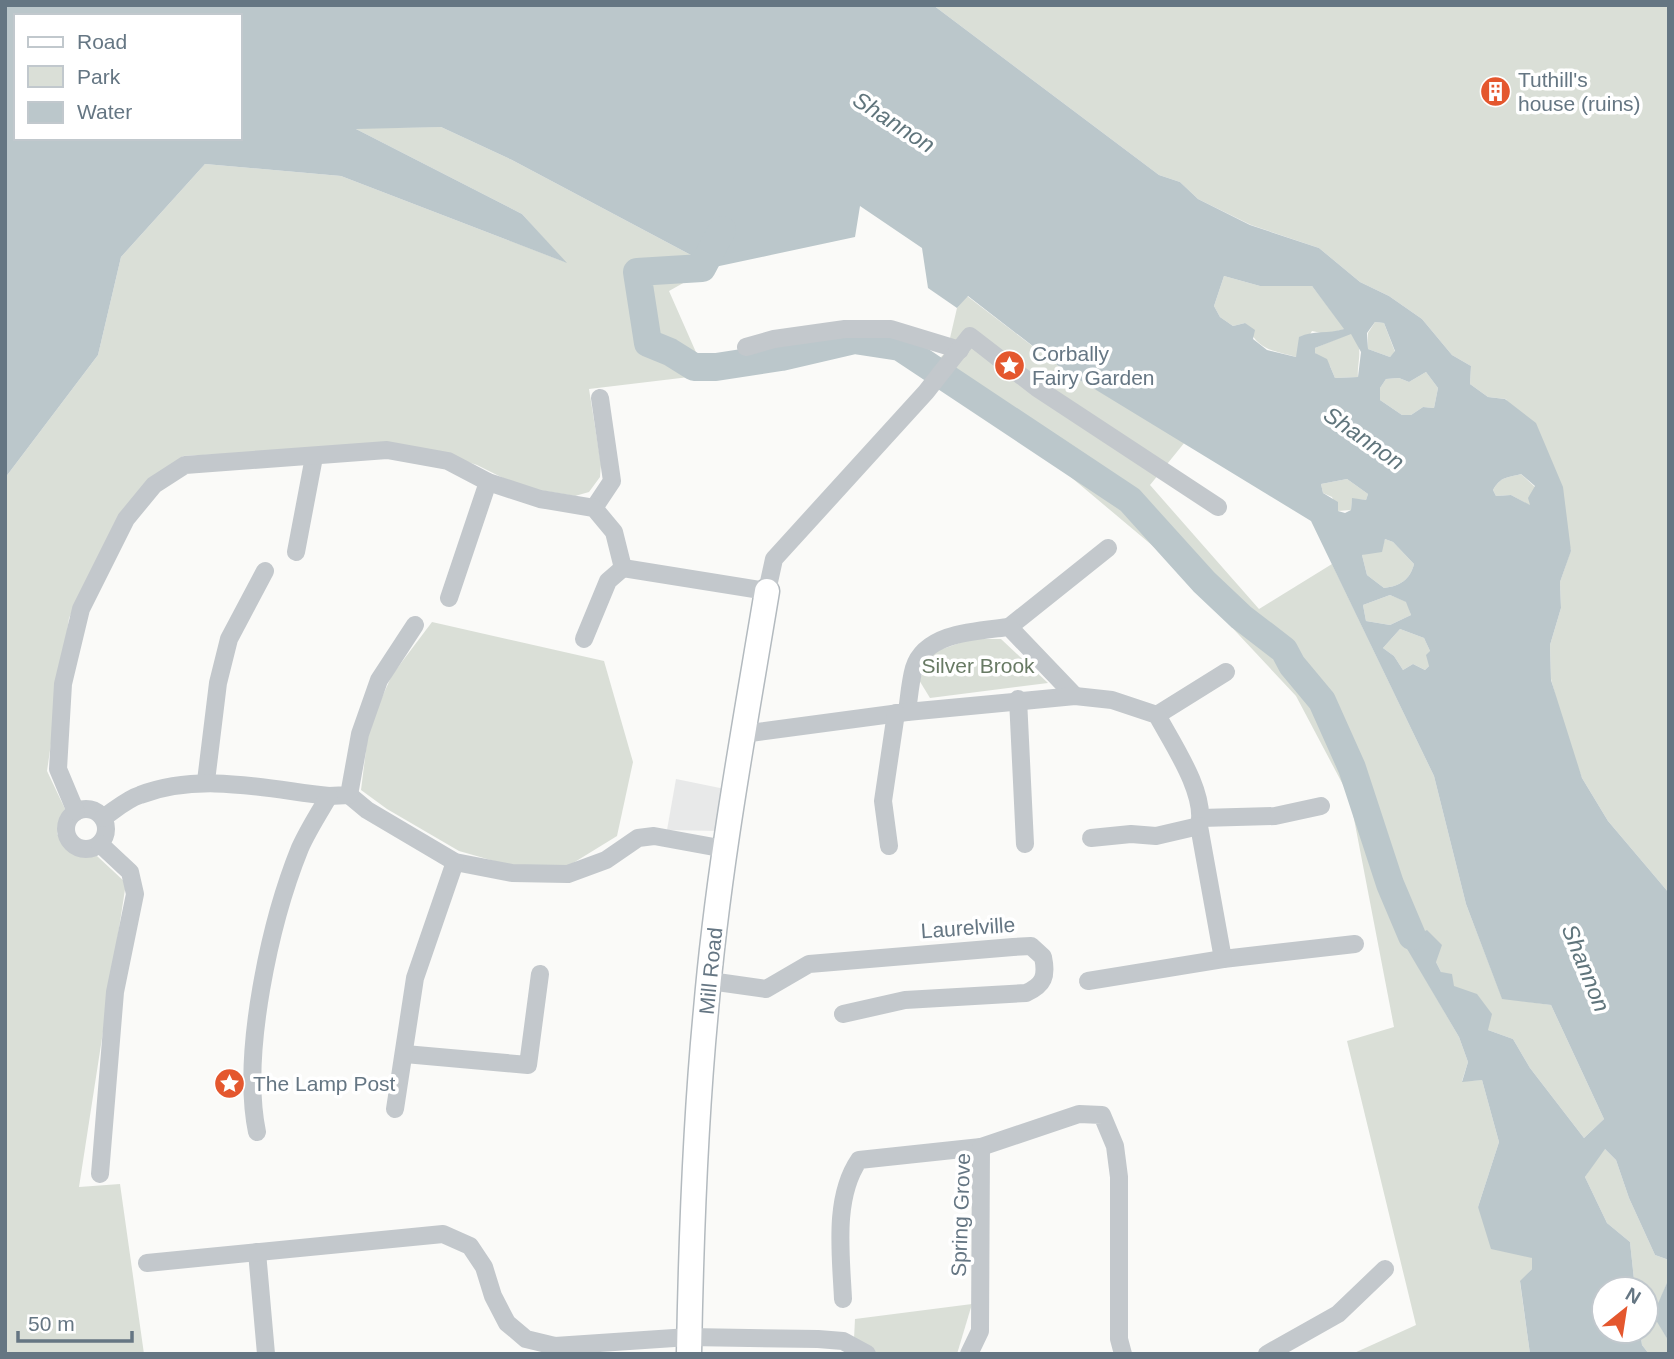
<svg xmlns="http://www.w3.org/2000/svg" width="1674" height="1359" viewBox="0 0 1674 1359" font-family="Arial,sans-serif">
  <rect width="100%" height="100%" fill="#fafaf8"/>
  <path fill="#e8e9e9" d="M 676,779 L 725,789 L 718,831 L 667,830 Z"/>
  <g fill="#dadfd7" fill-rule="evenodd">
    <path d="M 933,5 L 1669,5 L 1669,893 L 1608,821 L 1582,778 L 1566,736 L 1551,679 L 1550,645 L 1561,608 L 1560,582 L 1571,550 L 1506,399 L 1488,397 L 1470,384 L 1471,366 L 1452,355 L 1422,319 L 1389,296 L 1360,282 L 1319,248 L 1251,225 L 1198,199 L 1180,182 L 1159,175 Z"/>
    <path d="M 441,127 L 512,160 L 706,263 L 710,268 L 669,291 L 706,375 L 589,389 L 601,464 L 600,477 L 589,492 L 575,496 L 521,487 L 477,465 L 429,449 L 316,449 L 183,456 L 122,512 L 69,618 L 47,771 L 65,809 L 57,834 L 74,853 L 97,856 L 126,883 L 79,1187 L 120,1184 L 144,1354 L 5,1354 L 5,478 L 98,355 L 121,257 L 205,164 L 341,176 L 565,262 L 522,214 L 354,128 Z"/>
    <path d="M 1224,276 L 1260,286 L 1312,286 L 1345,329 L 1326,334 L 1312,331 L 1296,357 C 1269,349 1259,351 1245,323 L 1233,326 L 1220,317 L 1214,306 Z"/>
    <path d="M 967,296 L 1065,371 L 1185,442 L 1150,485 L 1259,609 L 1332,564 L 1434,776 L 1466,904 L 1502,998 L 1551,1005 L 1604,1119 L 1584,1138 L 1530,1068 L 1513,1039 L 1488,1030 L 1441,972 L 1436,962 L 1404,942 L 1459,1037 L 1468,1062 L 1462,1081 L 1482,1080 L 1499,1142 L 1478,1207 L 1532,1258 L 1532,1269 L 1520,1282 L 1530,1354 L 1352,1354 L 1416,1325 L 1347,1041 L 1394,1027 L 1350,798 L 1296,696 L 1166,557 L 1022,436 L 924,374 L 947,351 L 957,308 ZM 969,327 L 1049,390 L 971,344 L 947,351 Z"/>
    <path d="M 1375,322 L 1384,323 L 1395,352 L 1390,357 L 1368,349 L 1368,333 Z"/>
    <path d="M 1351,333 C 1365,347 1357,360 1358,377 L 1335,378 L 1330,366 L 1315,353 L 1315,348 Z"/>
    <path d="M 1426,372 L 1438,388 L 1434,408 L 1423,407 L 1411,415 L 1402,415 L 1380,400 L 1380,388 L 1386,379 L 1399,378 L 1409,382 Z"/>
    <path d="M 1521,474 L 1535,487 L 1531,506 L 1511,495 L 1496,496 L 1493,490 C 1501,476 1507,478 1521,474 Z"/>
    <path d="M 1347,479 L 1368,494 L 1366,500 L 1352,499 L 1351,510 L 1338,511 L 1332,497 L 1323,493 L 1321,484 Z"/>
    <path d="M 1385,539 L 1393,542 L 1414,564 C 1410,580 1400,586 1384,588 L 1367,575 L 1362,555 L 1383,545 Z"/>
    <path d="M 1390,595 L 1407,602 L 1411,615 L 1390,625 L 1366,621 L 1363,605 Z"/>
    <path d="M 432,622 L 604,661 L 633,762 L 617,836 L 565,868 L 512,866 L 459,851 L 387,809 L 361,790 L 369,726 L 392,675 Z"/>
    <path d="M 1400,629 L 1424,638 L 1430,651 L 1429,666 L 1425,670 L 1413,664 L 1403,670 L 1394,656 L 1383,648 Z"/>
    <path d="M 971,639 L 1001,639 L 1048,683 L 930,698 L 919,680 L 934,652 Z"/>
    <path d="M 1604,1148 L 1616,1160 L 1629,1198 L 1655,1255 L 1669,1260 L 1669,1278 L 1654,1315 L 1669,1342 L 1669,1354 L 1649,1354 L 1642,1345 L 1640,1331 L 1646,1331 L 1646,1289 L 1635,1289 L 1630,1242 L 1607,1223 L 1585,1177 Z"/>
    <path d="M 972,1304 L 957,1354 L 879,1354 L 854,1339 L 855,1319 Z"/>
  </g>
  <g fill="#bbc7cb" fill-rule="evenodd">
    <path d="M 5,5 L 933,5 L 1159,175 L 1180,182 L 1198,199 L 1250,225 L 1319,248 L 1360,282 L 1389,296 L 1422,319 L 1452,355 L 1471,366 L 1470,384 L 1488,397 L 1505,399 L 1536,423 L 1563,487 L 1571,551 L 1560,582 L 1561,608 L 1550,645 L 1551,680 L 1582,778 L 1608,821 L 1669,893 L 1669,1260 L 1655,1255 L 1629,1198 L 1616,1160 L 1605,1149 L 1585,1177 L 1607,1223 L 1630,1242 L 1635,1289 L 1604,1289 L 1604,1331 L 1640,1331 L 1642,1345 L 1649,1354 L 1530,1354 L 1520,1281 L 1532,1269 L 1532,1258 L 1491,1249 L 1478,1207 L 1499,1142 L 1482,1080 L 1462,1082 L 1468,1062 L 1459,1037 L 1403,942 L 1427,930 L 1442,945 L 1436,962 L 1441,972 L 1452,974 L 1454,986 L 1477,994 L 1492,1014 L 1488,1030 L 1513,1039 L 1530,1068 L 1584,1138 L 1604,1119 L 1551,1005 L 1502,999 L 1466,904 L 1434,776 L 1311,521 L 1065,371 L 968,296 L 957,308 L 928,288 L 922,248 L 860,206 L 855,237 L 710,268 L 706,263 L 512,160 L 441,127 L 356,129 L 522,214 L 567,263 L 341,176 L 205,164 L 121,257 L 98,355 L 5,478 ZM 16,16 L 240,16 L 240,138 L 16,138 ZM 1224,276 L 1260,286 L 1312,286 L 1344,329 C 1328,334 1314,330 1299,337 L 1296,357 L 1267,350 L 1253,339 L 1255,330 L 1245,323 L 1233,326 L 1220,317 L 1214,306 ZM 1375,322 L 1384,323 L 1395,351 L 1390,357 L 1368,349 L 1367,333 ZM 1351,334 L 1361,352 L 1358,377 L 1335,378 L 1327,359 L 1315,353 L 1315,348 ZM 1426,372 L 1438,388 L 1434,408 L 1423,407 L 1411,415 L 1402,415 L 1380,400 L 1380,388 L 1386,379 L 1399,378 L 1409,382 ZM 1521,474 L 1535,486 L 1528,498 L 1530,505 L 1511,495 L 1496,496 L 1493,490 C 1501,476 1507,478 1521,474 ZM 1347,479 L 1368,494 L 1366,500 L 1352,498 L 1351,510 L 1345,513 L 1338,511 L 1338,502 L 1323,493 L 1321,484 ZM 1385,539 L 1393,542 L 1414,564 C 1410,580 1400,586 1384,588 L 1367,575 L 1362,555 L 1382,552 ZM 1390,595 L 1406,602 L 1411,615 L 1390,625 L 1366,621 L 1363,605 ZM 1400,629 L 1424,638 L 1430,651 L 1426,655 L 1429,666 L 1425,670 L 1413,664 L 1403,670 L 1394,656 L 1383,648 Z"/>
    <path d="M 1669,1278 L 1669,1342 L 1653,1315 Z"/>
  </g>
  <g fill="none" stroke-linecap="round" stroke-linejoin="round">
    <path stroke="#bbc7cb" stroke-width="28" d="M 722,230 L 702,268 L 637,272 L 648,343 L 670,352 L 694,367 L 716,367 L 781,357 L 854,340 L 900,347 L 1130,500 L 1204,582 L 1241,617 L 1284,650 L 1292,665 L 1322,701 L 1352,768 L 1390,884 L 1412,936"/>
    <defs>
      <path id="secondary" d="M 689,1354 C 691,1239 695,1124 706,1010 C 718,869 744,730 767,591"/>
    </defs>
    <use href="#secondary" stroke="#b3babf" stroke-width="27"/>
    <g stroke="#c3c8cc" stroke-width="18">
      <path d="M 746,347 L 774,339 L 845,329 L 891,329 L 960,350"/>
      <path d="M 594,508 L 612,481 L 600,398"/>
      <path d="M 296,552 L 314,457"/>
      <path d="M 449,598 L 488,482"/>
      <path d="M 1009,627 L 1108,548"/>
      <path d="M 584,639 L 608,581 L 623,568"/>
      <path d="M 1018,699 L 1025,844"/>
      <path d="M 907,712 C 909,698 910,682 914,668 C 925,632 978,631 1009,627 L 1075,696"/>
      <path d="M 1157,715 L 1226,672"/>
      <path d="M 743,734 L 907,712 L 1075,696 L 1112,700 L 1157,715 C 1172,743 1207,794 1199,826 L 1223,959 L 1355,944"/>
      <path d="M 206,781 L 218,683 L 229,639 L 265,571"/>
      <path d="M 349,795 L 367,810 L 455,862 L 512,873 L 568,874 L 606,860 L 638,838 L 654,836 L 725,849"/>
      <circle cx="86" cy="829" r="20"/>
      <path d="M 76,812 L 58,769 L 63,684 L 81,609 L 126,519 L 154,485 L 185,465 L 387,450 L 448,461 L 488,482 L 540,499 L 594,508 L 614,532 L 623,568 L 767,591 L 774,559 L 926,392 L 970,336 L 1037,388 L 1218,507"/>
      <path d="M 103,818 C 115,810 127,799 140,795 C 201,772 266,789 329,796 L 349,795 L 360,734 L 379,680 L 415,625"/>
      <path d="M 1201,818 L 1275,816 L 1321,806"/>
      <path d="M 1091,838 L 1131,834 L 1156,836 L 1199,826"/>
      <path d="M 889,846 L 883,801 L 896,713"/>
      <path d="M 710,981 L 766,989 L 809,964 L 1013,947 L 1031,946 L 1043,957 C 1047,976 1044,985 1026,993 L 905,1000 L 843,1014"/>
      <path d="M 1088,981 L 1223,959"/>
      <path d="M 405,1054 L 528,1065 L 540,974"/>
      <path d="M 395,1109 L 415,978 L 455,862"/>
      <path d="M 257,1132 C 241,1054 270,922 300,848 C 308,830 319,813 329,796"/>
      <path d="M 100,1174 L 115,992 L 135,894 L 130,872 L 100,844"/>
      <path d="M 257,1252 L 266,1354"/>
      <path d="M 147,1263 L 443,1234 L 470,1246 L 484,1267 L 493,1296 L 507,1323 L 526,1339 L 555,1346 L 689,1337 L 818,1339 L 843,1341 L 867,1354"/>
      <path d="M 843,1299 C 841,1255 833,1198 859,1160 L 981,1147"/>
      <path d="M 969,1354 L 980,1331 L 981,1147 L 1079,1114 L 1102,1115 L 1115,1146 L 1119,1177 L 1119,1339 L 1123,1354"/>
      <path d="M 1267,1354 L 1338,1314 L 1385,1269"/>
    </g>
    <use href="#secondary" stroke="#fff" stroke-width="24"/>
  </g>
  <defs>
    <symbol id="building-disc" viewBox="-11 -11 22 22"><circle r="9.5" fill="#e4572e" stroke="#fff"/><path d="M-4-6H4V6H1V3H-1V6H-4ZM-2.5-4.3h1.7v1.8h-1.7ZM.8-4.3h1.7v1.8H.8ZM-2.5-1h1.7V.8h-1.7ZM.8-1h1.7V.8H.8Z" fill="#fff"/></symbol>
    <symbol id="sight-disc" viewBox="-11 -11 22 22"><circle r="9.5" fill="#e4572e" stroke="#fff"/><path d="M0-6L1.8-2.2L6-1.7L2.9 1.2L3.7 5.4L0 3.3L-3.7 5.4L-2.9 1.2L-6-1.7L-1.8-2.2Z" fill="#fff"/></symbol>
  </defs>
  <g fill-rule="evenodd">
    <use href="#building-disc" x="1478" y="74" width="35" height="35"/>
    <use href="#sight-disc" x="992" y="348" width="35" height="35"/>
    <use href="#sight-disc" x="212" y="1066" width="35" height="35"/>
  </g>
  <g text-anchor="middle" stroke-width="7" stroke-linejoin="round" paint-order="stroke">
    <g font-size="21" fill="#657683" stroke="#fff" text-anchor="start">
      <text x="1518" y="87">Tuthill's<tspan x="1518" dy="24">house (ruins)</tspan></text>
      <text x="1032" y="361">Corbally<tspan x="1032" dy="24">Fairy Garden</tspan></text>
      <text x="253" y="1091">The Lamp Post</text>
    </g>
    <g font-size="21" fill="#687a64" stroke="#fff">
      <text x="978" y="673">Silver Brook</text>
    </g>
    <g font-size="21" fill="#657683" stroke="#fff">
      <text transform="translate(968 928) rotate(-4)" y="7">Laurelville</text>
      <text transform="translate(711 971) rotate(-84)" y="7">Mill Road</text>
      <text transform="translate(961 1215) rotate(-88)" y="7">Spring Grove</text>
    </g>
    <g font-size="23" font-style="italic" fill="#60757c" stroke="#fff">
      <text transform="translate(894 122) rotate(33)" y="8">Shannon</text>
      <text transform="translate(1364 438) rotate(35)" y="8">Shannon</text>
      <text transform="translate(1586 968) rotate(68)" y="8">Shannon</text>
    </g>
  </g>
  <rect width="1674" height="1359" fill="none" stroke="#657683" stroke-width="14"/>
  <rect x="14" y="14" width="228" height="126" fill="#ffffff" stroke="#c1c8cd" stroke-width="2"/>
  <rect x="28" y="37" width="35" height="10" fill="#ffffff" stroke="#c1c8cd" stroke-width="2"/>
  <text x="77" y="49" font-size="21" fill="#657683">Road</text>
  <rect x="28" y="66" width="35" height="21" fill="#dadfd7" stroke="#c1c8cd" stroke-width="2"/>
  <text x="77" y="84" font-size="21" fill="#657683">Park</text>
  <rect x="28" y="102" width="35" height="21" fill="#bbc7cb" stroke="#c1c8cd" stroke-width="2"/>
  <text x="77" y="119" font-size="21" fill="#657683">Water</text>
  <g transform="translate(1625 1310) rotate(30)"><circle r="33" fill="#ffffff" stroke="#c1c8cd" stroke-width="2"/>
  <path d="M0-5L12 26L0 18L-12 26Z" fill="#e4572e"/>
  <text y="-10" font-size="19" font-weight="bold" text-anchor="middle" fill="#657683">N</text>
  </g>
  <path d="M18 1331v10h114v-10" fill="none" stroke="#657683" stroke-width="3.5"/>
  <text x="28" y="1331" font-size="21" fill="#657683" stroke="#ffffff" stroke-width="5" paint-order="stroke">50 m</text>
</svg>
